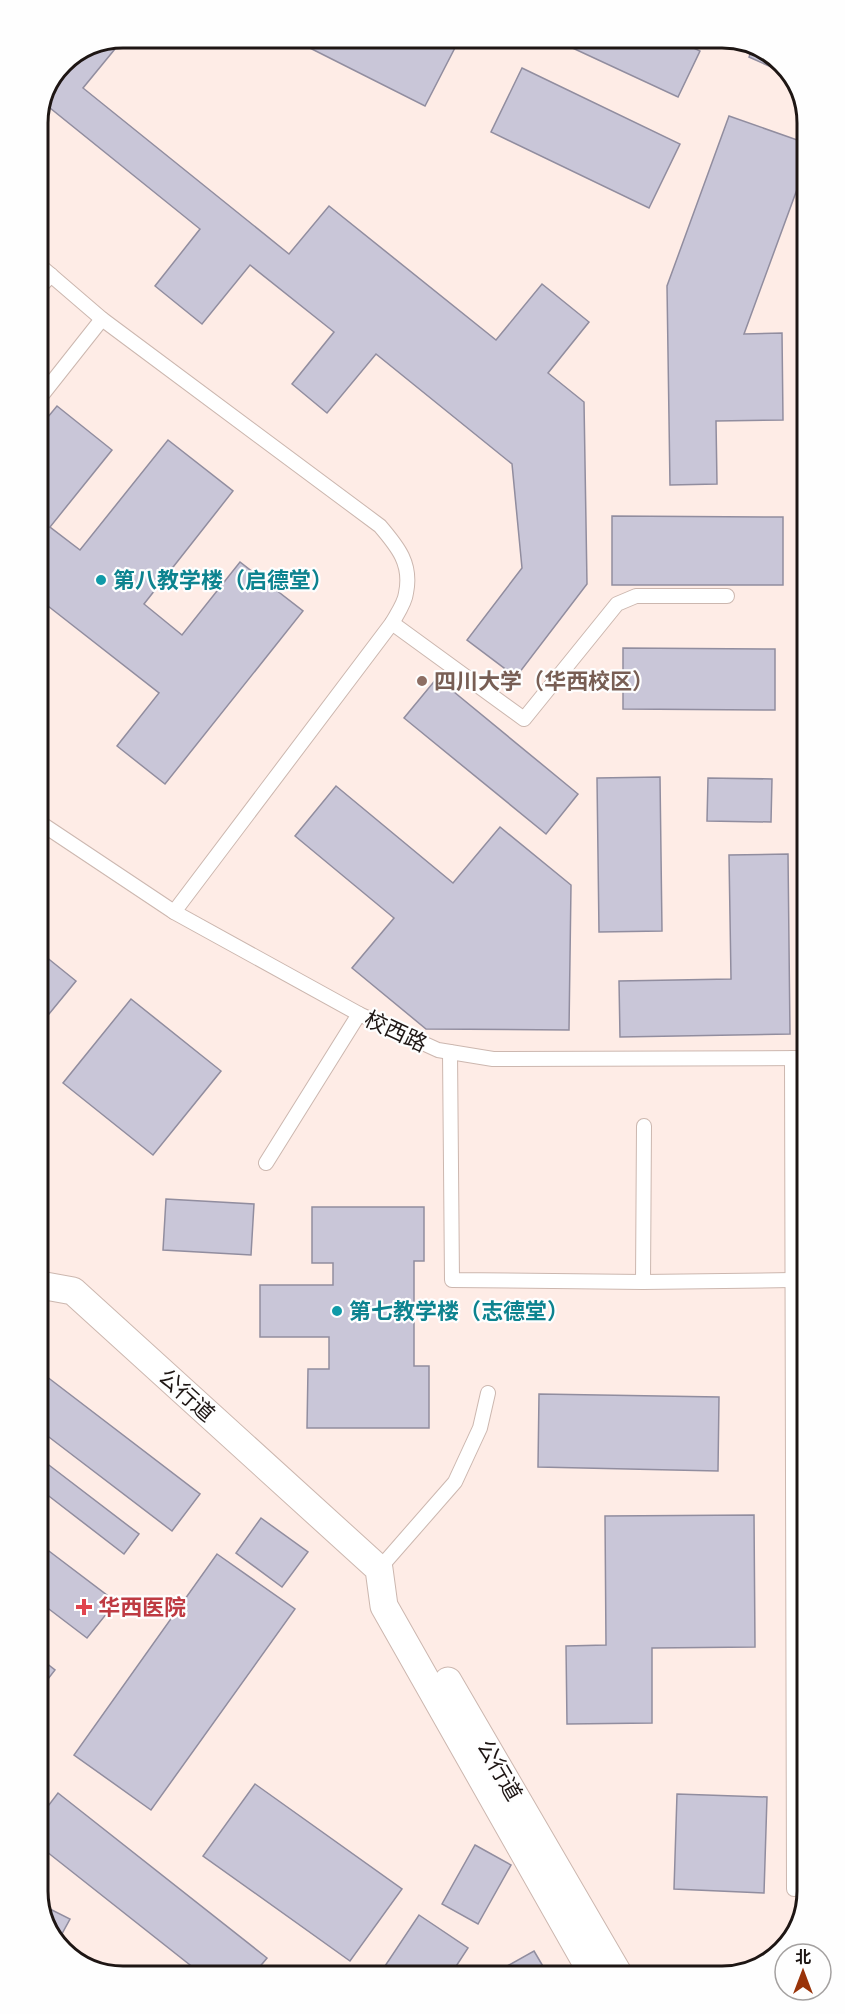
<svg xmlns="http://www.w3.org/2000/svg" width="845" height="2014" viewBox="0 0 845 2014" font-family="Mulish,'Noto Sans SC',sans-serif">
  <rect width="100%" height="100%" fill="#feece6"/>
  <g fill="#c9c6d8" stroke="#918d9f" stroke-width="1.5">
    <path d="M 124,38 L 83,88 L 289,254 L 329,206 L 496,340 L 542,284 L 589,322 L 548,373 L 584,402 L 587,584 L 516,677 L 467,640 L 522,568 L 512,464 L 376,354 L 327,413 L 292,384 L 334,332 L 250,265 L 202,324 L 155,286 L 200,229 L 45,104 L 43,106 L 63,62 Z"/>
    <path d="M 290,38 L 460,38 L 425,106 Z"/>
    <path d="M 551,38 L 673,38 L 700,51 L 678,97 Z"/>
    <path d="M 753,47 L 774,55 L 789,75 L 749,57 Z"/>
    <path d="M 522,68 L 680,144 L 649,208 L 491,132 Z"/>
    <path d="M 729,116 L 803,142 L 803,173 L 744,334 L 782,333 L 783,420 L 716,421 L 717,484 L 670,485 L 667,286 Z"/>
    <path d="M 57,406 L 112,450 L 50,527 L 80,550 L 168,440 L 233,491 L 144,604 L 182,635 L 240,562 L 303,611 L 165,784 L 117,746 L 159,693 L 39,599 L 38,429 Z"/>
    <path d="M 612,516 L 783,517 L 783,585 L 612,585 Z"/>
    <path d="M 623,648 L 775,649 L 775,710 L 623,709 Z"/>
    <path d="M 437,678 L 578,794 L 546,834 L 404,718 Z"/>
    <path d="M 660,777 L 662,931 L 599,932 L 597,778 Z"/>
    <path d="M 708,778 L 772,779 L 771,822 L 707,821 Z"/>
    <path d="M 336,786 L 453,883 L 500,827 L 571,885 L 569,1030 L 426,1029 L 352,968 L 394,918 L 295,836 Z"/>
    <path d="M 788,854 L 790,1034 L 620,1037 L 619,981 L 731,979 L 729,855 Z"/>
    <path d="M 40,952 L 76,981 L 40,1025 Z"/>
    <path d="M 131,999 L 221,1071 L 153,1155 L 63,1083 Z"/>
    <path d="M 166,1199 L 254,1204 L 251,1255 L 163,1250 Z"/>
    <path d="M 312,1207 L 424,1207 L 424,1261 L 414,1261 L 414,1366 L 429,1366 L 429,1428 L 307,1428 L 308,1369 L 329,1369 L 329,1337 L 260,1337 L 260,1285 L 333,1285 L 333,1263 L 312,1263 Z"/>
    <path d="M 42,1373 L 200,1494 L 172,1531 L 41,1431 Z"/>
    <path d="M 539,1394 L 719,1397 L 718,1471 L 538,1467 Z"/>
    <path d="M 41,1459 L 139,1534 L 124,1554 L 41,1490 Z"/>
    <path d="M 754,1515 L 755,1647 L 652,1648 L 652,1723 L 567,1724 L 566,1646 L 606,1645 L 605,1516 Z"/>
    <path d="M 261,1518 L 308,1552 L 282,1587 L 236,1553 Z"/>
    <path d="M 41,1545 L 116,1602 L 87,1638 L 41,1603 Z"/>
    <path d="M 217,1554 L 295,1609 L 151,1810 L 74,1755 Z"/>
    <path d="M 41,1659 L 55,1670 L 41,1688 Z"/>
    <path d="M 255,1784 L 402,1889 L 350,1961 L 203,1856 Z"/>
    <path d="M 58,1793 L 267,1958 L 253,1975 L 204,1976 L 42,1848 L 42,1814 Z"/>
    <path d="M 677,1794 L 767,1797 L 764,1893 L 674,1889 Z"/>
    <path d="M 475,1845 L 511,1865 L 478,1924 L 442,1904 Z"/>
    <path d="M 42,1905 L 70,1919 L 58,1941 L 42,1918 Z"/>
    <path d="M 419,1915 L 468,1948 L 451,1974 L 379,1975 Z"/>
    <path d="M 534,1951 L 547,1973 L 493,1974 Z"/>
  </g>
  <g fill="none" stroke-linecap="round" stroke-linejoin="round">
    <defs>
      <g id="service">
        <path d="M 38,264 L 102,319 L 380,526 C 398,547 412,564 406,593 C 405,603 397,614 392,623 L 174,912"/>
        <path d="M 38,289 L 51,275"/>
        <path d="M 38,400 L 102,319"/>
        <path d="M 392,623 L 524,719 L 617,604 L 636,596 L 727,596"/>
        <path d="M 39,822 L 174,912 L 359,1014 L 438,1050 L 493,1059 L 805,1058"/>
        <path d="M 450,1052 L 452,1280 L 643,1282 L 792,1280"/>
        <path d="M 792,1058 L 794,1889"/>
        <path d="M 266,1163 L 359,1014"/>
        <path d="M 643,1282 L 644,1126"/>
        <path d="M 379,1569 L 455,1482 L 480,1428 L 488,1393"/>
      </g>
      <g id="minor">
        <path d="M 40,1285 L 73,1291 L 379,1569 L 384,1606 L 592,1973"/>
        <path d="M 448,1681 L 618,1973"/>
      </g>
    </defs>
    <use href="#service" stroke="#ccb7af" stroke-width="16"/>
    <use href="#minor" stroke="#ccb7af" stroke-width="29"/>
    <use href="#service" stroke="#fff" stroke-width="14"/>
    <use href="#minor" stroke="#fff" stroke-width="27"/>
  </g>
  <g fill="#0f9aa8" stroke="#fefefe" stroke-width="2">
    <circle cx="101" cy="580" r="6"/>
    <circle cx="337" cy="1311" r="6"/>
  </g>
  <circle fill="#8d6e63" stroke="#fefefe" stroke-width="2" cx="422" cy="681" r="6"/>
  <path fill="#e0444e" stroke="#fefefe" stroke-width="2" d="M81 1598h6v6h6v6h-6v6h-6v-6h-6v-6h6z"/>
  <g text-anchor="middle" stroke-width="4.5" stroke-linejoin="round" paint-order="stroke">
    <g font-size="22" font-weight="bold" fill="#0d838f" stroke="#fefefe" text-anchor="start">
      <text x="113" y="588">第八教学楼（启德堂）</text>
      <text x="349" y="1319">第七教学楼（志德堂）</text>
    </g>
    <g font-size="22" font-weight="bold" fill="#785e54" stroke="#fefefe" text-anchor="start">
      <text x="434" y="689">四川大学（华西校区）</text>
    </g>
    <g font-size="22" fill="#1e1614" stroke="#fefefe">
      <text transform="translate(396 1031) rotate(25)" y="8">校西路</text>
      <text transform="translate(187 1395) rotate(42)" y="8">公行道</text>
      <text transform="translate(500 1770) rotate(60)" y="8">公行道</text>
    </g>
    <g font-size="22" font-weight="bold" fill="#be3a42" stroke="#fefefe" text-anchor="start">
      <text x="98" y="1615">华西医院</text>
    </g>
  </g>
  <path d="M0 0H845V2014H0ZM123 48H722A75 75 0 0 1 797 123V1891A75 75 0 0 1 722 1966H123A75 75 0 0 1 48 1891V123A75 75 0 0 1 123 48Z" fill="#fefefe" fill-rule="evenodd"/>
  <path fill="none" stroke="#1e1614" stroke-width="3" d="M123 48H722A75 75 0 0 1 797 123V1891A75 75 0 0 1 722 1966H123A75 75 0 0 1 48 1891V123A75 75 0 0 1 123 48Z"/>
  <g transform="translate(803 1972)"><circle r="28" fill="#fefefe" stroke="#a4a1a0" stroke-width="1.5"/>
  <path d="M0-4.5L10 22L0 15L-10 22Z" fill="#993309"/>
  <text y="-9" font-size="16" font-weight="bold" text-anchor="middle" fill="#1e1614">北</text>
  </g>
</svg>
